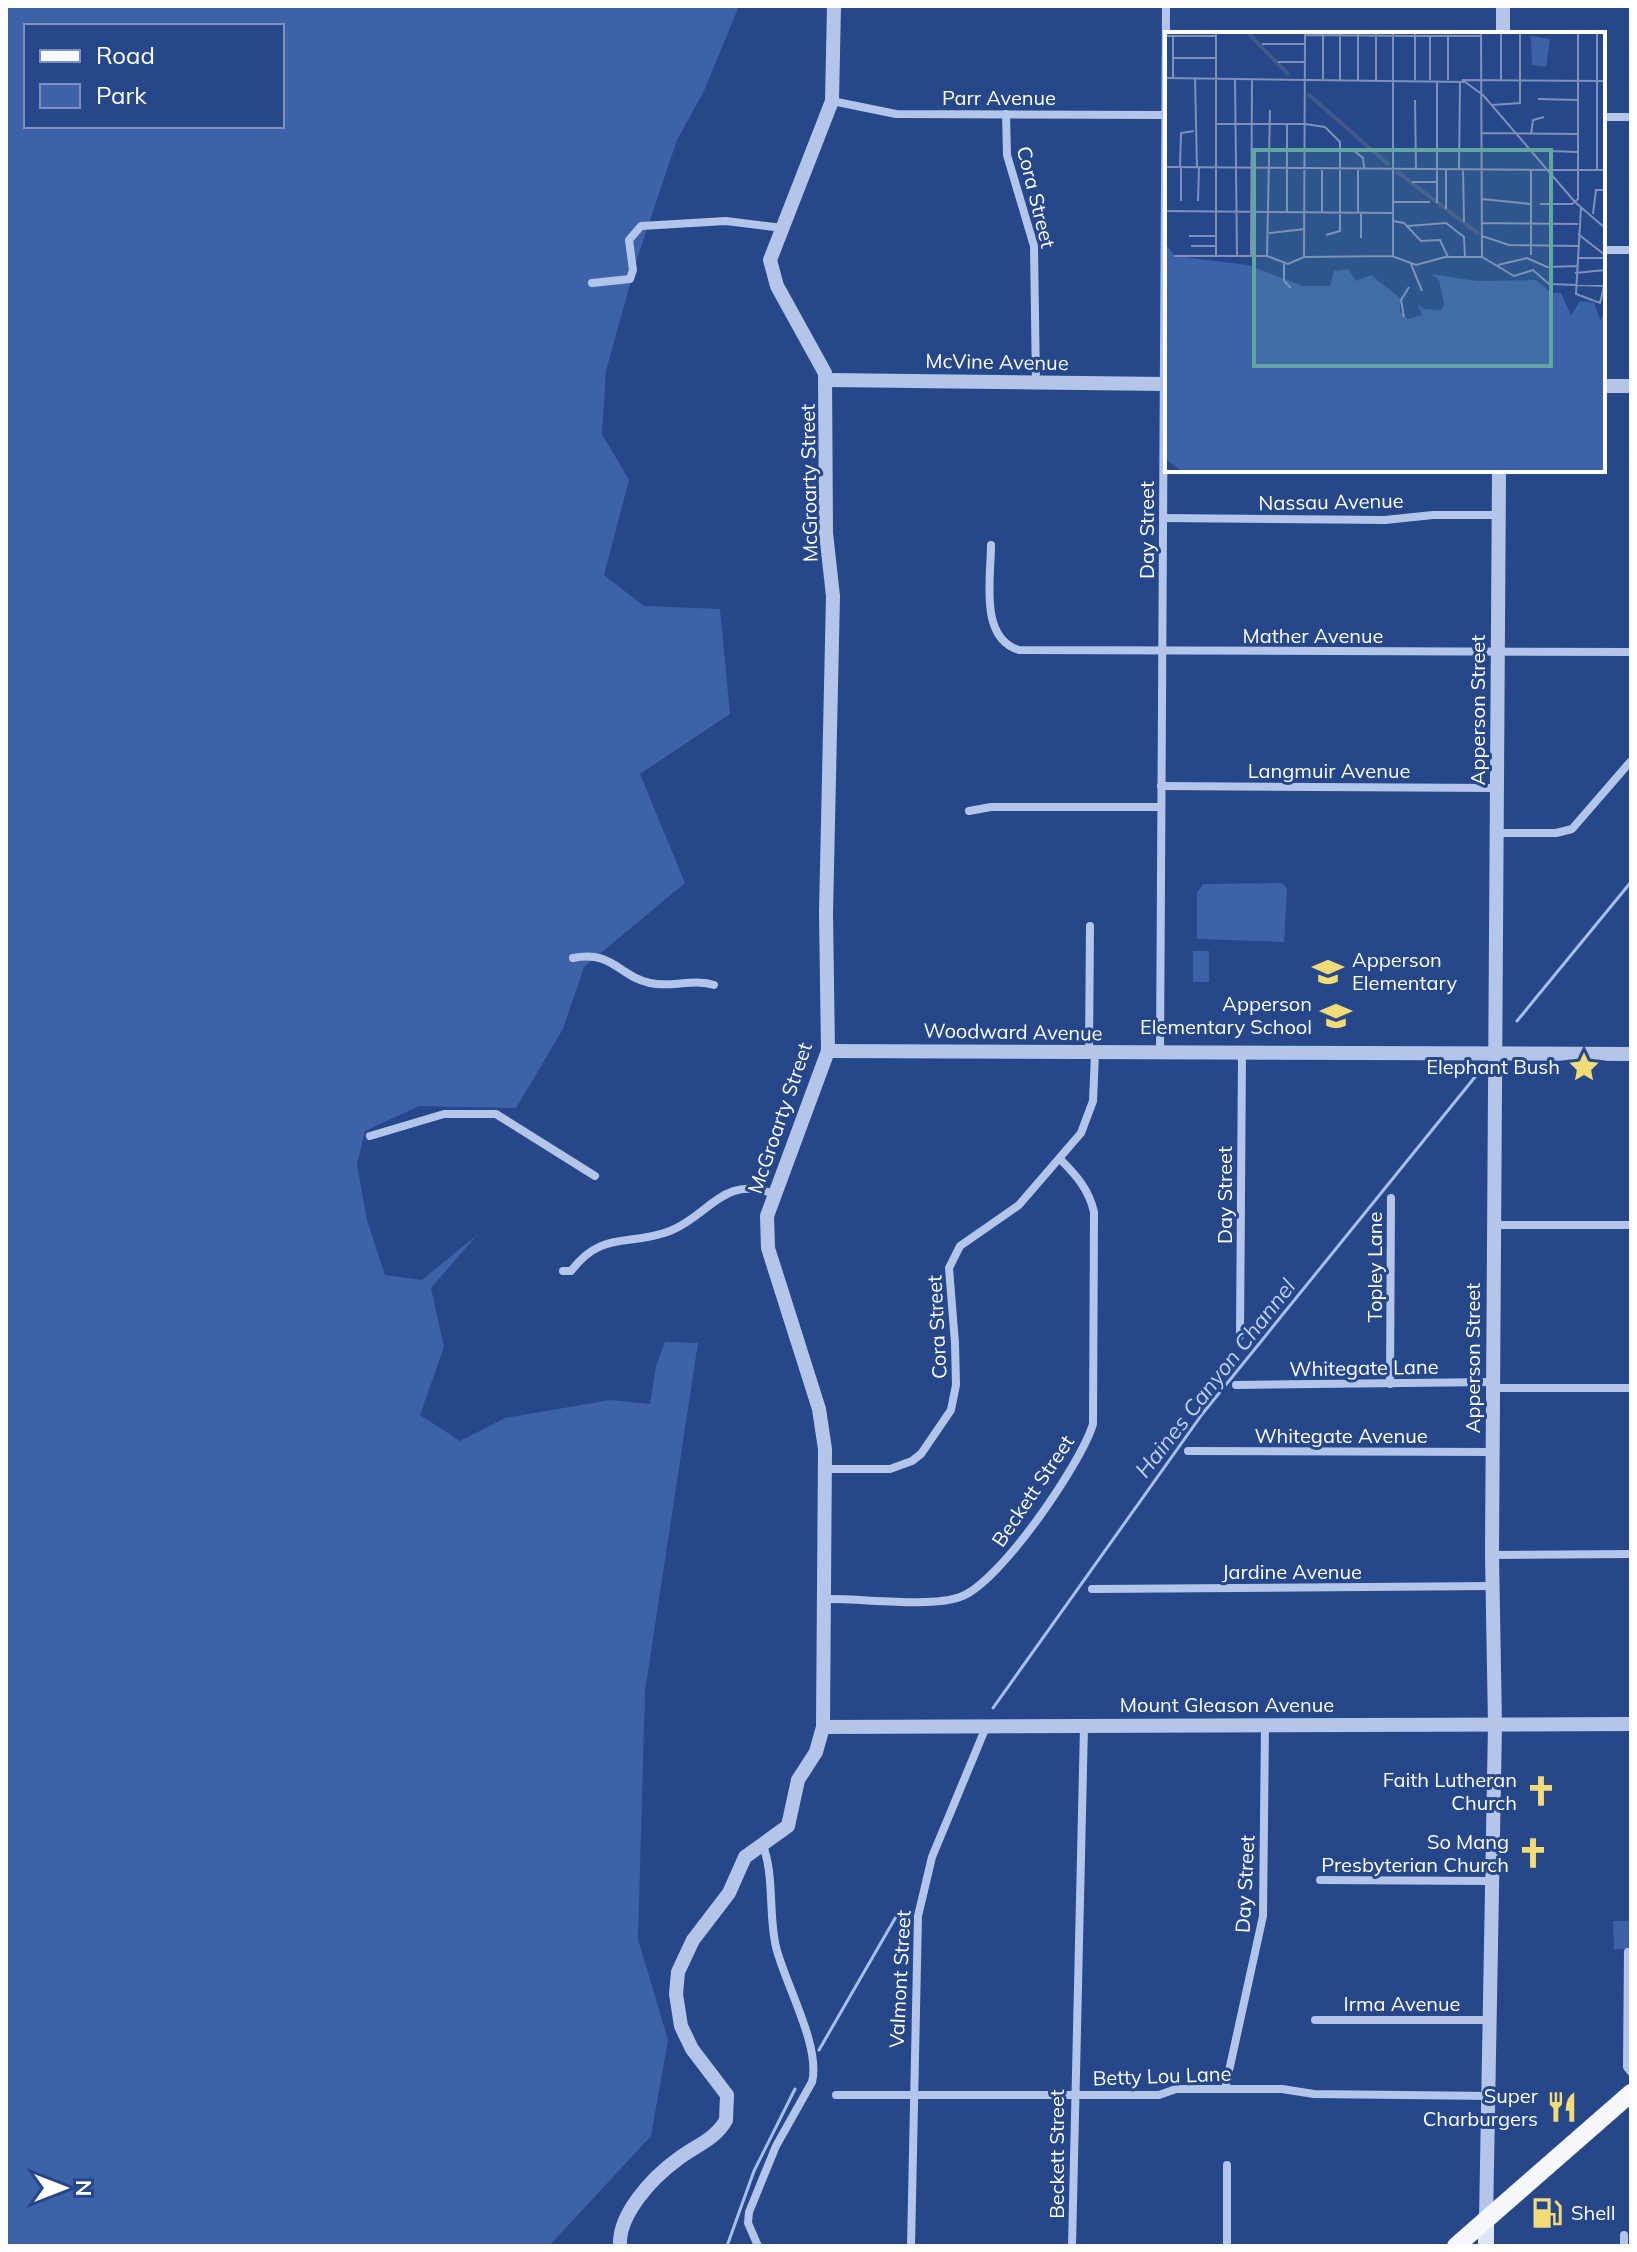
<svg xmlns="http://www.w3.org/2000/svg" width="1637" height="2252" viewBox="0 0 1637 2252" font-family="Mulish,sans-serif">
  <rect width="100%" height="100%" fill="#26478a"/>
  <g fill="#3d62a8" fill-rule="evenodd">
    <path d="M 6,6 L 739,6 L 704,91 L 677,140 L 637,259 L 606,371 L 602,434 L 629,480 L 604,575 L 644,606 L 720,609 L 730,714 L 640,774 L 685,883 L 584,967 L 563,1029 L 516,1108 L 419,1106 L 365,1131 L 357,1164 L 367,1220 L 385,1275 L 422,1280 L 478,1234 L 431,1288 L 444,1347 L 420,1415 L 460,1441 L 505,1418 L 610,1400 L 650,1404 L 656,1366 L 665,1342 L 698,1343 L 645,1691 L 638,1939 L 668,2040 L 651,2136 L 549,2246 L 6,2246 ZM 26,26 L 282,26 L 282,126 L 26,126 Z"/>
    <path d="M 1282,883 L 1287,888 L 1284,942 L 1197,939 L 1197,893 L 1203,884 Z"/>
    <rect x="1193" y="951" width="16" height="31"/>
    <path d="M 1613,1921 L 1631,1921 L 1631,1949 L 1614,1949 Z"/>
  </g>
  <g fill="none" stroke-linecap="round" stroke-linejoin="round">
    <g stroke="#a7bfea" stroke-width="3">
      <path d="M 1517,1021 L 1631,882"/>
      <path d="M 993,1708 L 1203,1413 L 1475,1077"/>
      <path d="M 819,2050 L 897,1915"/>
      <path d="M 727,2246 L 754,2171 L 795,2089"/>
    </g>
    <g stroke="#b3c6ea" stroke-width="8">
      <path d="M 832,101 L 896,114 L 1167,115"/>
      <path d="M 1006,114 L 1007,155 L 1034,246 L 1036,383"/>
      <path d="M 1603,117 L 1631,117"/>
      <path d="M 1603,250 L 1631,250"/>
      <path d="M 592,283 L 630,279 L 633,270 L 629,240 L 641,226 L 726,221 L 783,228"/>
      <path d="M 1163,518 L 1385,520 L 1433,515 L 1499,515"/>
      <path d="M 991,545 C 991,578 979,638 1019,650 L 1631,652"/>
      <path d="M 1161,786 L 1497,788"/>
      <path d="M 969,811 L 991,807 L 1161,807"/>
      <path d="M 1497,833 L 1556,833 L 1572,829 L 1631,761"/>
      <path d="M 573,958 C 613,950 618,976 650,983 C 671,988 694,978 714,985"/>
      <path d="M 1089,1052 L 1090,926"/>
      <path d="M 1160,1053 L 1166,6"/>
      <path d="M 370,1136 L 444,1114 L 496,1114 L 595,1176"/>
      <path d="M 1494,1225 L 1631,1225"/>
      <path d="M 563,1271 L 571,1271 C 602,1230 628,1247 670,1231 C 710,1215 723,1174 774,1194"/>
      <path d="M 1240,1336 L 1242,1054"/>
      <path d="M 1390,1384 L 1391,1198"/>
      <path d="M 1236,1385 L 1493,1382"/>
      <path d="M 1493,1388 L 1631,1388"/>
      <path d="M 1188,1451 L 1493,1452"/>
      <path d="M 827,1469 L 890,1469 L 912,1461 L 921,1454 L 951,1410 L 956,1385 L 955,1343 L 949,1268 L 960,1246 L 1019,1205 L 1081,1133 L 1093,1101 L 1095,1053"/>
      <path d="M 1492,1555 L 1631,1554"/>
      <path d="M 1092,1589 L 1492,1586"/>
      <path d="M 825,1599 C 860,1598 930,1608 960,1597 C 999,1584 1081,1464 1093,1424 L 1094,1212 C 1089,1190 1077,1176 1061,1160"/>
      <path d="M 1320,1880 L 1491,1881"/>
      <path d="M 1628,1952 L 1627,2067 L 1631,2072"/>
      <path d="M 1315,2020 L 1488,2020"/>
      <path d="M 1225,2089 L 1263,1916 L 1265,1725"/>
      <path d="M 836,2095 L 1159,2095 L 1176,2089 L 1282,2089 L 1314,2094 L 1488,2096"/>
      <path d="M 758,2246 L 748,2223 L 749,2212 L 776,2146 L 812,2082 C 821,2046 785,1984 776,1947 C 768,1913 775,1875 762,1843"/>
      <path d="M 911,2246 L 918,1916 L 932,1857 L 986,1727"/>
      <path d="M 1072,2246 L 1084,1726"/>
      <path d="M 1227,2246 L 1227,2165"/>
      <path d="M 1624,2246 L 1624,2235"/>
    </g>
    <g stroke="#b3c6ea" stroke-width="14">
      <path d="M 1503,34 L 1503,6"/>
      <path d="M 827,380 L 1167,384"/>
      <path d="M 1603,386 L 1631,386"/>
      <path d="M 828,1051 L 1631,1054"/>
      <path d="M 823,1727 L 1631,1724"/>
      <path d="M 1486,2220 L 1495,1725 L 1492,1555 L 1499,470"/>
      <path d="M 620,2246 C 618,2214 653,2177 678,2159 C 695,2146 716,2139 726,2120 L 727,2095 L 692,2049 L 681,2026 L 676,1994 L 678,1972 L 693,1940 L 729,1893 L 745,1857 L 788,1826 L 798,1780 L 816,1752 L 823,1727 L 825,1449 L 819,1409 L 768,1248 L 767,1216 L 828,1051 L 826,913 L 833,596 L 826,533 L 825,373 L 777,286 L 770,260 L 832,101 L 834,6"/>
    </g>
    <path stroke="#dde6f8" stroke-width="16" d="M 1486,2220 L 1486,2246"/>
    <path stroke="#f6f8fe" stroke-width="18" d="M 1456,2246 L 1631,2093"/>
  </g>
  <defs>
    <symbol id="school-bare" viewBox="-9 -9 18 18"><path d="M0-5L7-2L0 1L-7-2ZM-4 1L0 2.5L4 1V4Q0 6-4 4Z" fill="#f3dc78" stroke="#26478a" stroke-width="2.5" paint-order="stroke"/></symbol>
    <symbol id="sight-bare" viewBox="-9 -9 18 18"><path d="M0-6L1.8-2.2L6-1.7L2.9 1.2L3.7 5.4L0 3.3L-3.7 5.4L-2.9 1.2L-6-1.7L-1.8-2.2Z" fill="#f3dc78" stroke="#26478a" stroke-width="2.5" paint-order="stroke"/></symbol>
    <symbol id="church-bare" viewBox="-9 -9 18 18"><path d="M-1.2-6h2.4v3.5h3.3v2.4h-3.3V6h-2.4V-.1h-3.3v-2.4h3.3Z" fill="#f3dc78" stroke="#26478a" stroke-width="2.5" paint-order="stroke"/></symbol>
    <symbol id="restaurant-bare" viewBox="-9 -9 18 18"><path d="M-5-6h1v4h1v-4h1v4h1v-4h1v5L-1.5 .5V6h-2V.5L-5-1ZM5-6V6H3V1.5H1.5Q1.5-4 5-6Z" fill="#f3dc78" stroke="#26478a" stroke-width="2.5" paint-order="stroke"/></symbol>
    <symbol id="fuel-bare" viewBox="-9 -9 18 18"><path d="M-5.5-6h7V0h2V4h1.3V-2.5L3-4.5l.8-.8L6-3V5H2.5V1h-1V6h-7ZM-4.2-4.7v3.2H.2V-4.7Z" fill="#f3dc78" stroke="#26478a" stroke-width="2.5" paint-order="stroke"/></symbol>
  </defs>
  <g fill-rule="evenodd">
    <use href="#school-bare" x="1306" y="950" width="44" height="44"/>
    <use href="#school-bare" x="1314" y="994" width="44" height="44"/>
    <use href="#sight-bare" x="1562" y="1045" width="44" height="44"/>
    <use href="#church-bare" x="1519" y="1769" width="44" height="44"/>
    <use href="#church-bare" x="1511" y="1831" width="44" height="44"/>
    <use href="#restaurant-bare" x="1540" y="2085" width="44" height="44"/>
    <use href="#fuel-bare" x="1525" y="2191" width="44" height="44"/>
  </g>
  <g text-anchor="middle" stroke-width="6" stroke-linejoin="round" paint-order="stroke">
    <g font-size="20" fill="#fff" stroke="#26478a">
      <text x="999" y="105">Parr Avenue</text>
      <text transform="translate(1036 197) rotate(76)" y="7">Cora Street</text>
      <text transform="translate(997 362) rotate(1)" y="7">McVine Avenue</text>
      <text transform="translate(809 483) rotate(-91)" y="7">McGroarty Street</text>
      <text transform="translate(1331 502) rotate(-1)" y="7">Nassau Avenue</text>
      <text transform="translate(1147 530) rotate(-90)" y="7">Day Street</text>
      <text x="1313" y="643">Mather Avenue</text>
      <text transform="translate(1478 710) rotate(-90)" y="7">Apperson Street</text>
      <text x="1329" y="778">Langmuir Avenue</text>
      <text transform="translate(1013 1032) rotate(1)" y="7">Woodward Avenue</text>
      <text transform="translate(780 1118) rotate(-71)" y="7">McGroarty Street</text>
      <text transform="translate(1225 1195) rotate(-90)" y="7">Day Street</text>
      <text transform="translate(1375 1267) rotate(-90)" y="7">Topley Lane</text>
      <text transform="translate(937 1327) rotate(-93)" y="7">Cora Street</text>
      <text transform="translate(1473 1358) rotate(-90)" y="7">Apperson Street</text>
      <text transform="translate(1364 1368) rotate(-1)" y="7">Whitegate Lane</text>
      <text x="1341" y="1443">Whitegate Avenue</text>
      <text transform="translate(1033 1491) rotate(-56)" y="7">Beckett Street</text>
      <text x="1292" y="1579">Jardine Avenue</text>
      <text x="1227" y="1712">Mount Gleason Avenue</text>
      <text transform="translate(1245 1884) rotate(-87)" y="7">Day Street</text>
      <text transform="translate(900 1979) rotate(-87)" y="7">Valmont Street</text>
      <text x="1402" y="2011">Irma Avenue</text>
      <text transform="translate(1162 2076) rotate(-2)" y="7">Betty Lou Lane</text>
      <text transform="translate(1057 2154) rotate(-90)" y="7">Beckett Street</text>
    </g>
    <g font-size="20" fill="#fff" stroke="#26478a" text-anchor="end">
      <text x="1352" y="967" text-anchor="start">Apperson<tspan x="1352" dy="23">Elementary</tspan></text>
      <text x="1312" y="1011">Apperson<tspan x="1312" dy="23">Elementary School</tspan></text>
      <text x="1560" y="1074">Elephant Bush</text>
      <text x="1517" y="1787">Faith Lutheran<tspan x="1517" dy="23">Church</tspan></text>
      <text x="1509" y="1849">So Mang<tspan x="1509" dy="23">Presbyterian Church</tspan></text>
      <text x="1538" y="2103">Super<tspan x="1538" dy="23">Charburgers</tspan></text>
      <text x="1571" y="2220" text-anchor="start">Shell</text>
    </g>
    <g font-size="22" font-style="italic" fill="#bfd0f1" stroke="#26478a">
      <text transform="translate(1215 1378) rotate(-52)" y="8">Haines Canyon Channel</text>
    </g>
  </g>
  <g transform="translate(1165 32)">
    <rect width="440" height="440" fill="#26478a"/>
    <path d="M 366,4 L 385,7 L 381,35 L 367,33 ZM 0,211 L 10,224 L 83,233 L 138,254 L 165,254 L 169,239 L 183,237 L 191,249 L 206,243 L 235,266 L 235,279 L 243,287 L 257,283 L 252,271 L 259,277 L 276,278 L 279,273 L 274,248 L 266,242 L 312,249 L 371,248 L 386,261 L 396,261 L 406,283 L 415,269 L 429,271 L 435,288 L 440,279 L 440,439 L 17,439 L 0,427 Z" fill="#3d62a8"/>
    <path fill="none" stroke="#42598a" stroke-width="4" d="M 83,1 L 124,43M 143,62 L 224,133M 231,139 L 314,202"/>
    <path fill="none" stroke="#7d91b9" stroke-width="2" d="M 158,1 L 158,47M 175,1 L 175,48M 193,1 L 193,48M 211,1 L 211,48M 316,1 L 317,225M 336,1 L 336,49M 355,1 L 355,49M 140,3 L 250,4M 0,4 L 51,4M 250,4 L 316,4M 97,12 L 140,12M 8,26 L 51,26M 113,30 L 140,30M 0,46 L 300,50 L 318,63 L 410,170 L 440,196M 8,46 L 8,3M 30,47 L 32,135M 70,47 L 72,223M 250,48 L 250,1M 265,48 L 265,4M 283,48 L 283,4M 297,48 L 440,49M 373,67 L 413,68M 250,68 L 251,137M 327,73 L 355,71 L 355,49M 51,92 L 140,92M 140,92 L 160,95 L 175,110 L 175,199 L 161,203M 316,101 L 413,102M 366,102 L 368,88 L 379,85M 187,117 L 198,126 L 199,136M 384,119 L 413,120M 0,135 L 381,138M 15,135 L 16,101 L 29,99M 51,135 L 51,1M 157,136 L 157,180M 272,137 L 272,50M 272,137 L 272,171M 294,137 L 295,50M 298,137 L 299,190M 382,138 L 440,138M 432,138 L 432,1M 247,150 L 272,150M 317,167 L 365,172M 16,169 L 16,135M 33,169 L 34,135M 228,170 L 265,170M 375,172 L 407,172 L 413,167 L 413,1M 416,175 L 411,262 L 435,271 L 439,254M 281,177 L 281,137M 0,179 L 228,181M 51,180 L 51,135M 122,180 L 122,92M 193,180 L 193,136M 196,180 L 196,206M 428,182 L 431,158 L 440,158M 228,189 L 239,191 L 256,209 L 275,208 L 283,225M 317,191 L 413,192M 242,194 L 281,191 L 299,205 L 300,225M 104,201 L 140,197M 413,202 L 440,223M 24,204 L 51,204M 317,204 L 344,213 L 413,214M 26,214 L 51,214M 51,223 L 51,180M 366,223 L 366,137M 9,224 L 102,224 L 123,232 L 139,225 L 227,224 L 251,233 L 280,225 L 317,225 L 349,244 L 368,238 L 384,252 L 440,254M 86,224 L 87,47M 102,224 L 105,78M 228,224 L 228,1M 139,225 L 140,1M 413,226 L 440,226M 119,230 L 119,249 L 126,256M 246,232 L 257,259M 333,233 L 362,226 L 382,235 L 412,234M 410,241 L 440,238M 239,285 L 236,268 L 244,255"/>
    <path fill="#63a6a1" fill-opacity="0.15" stroke="#63a6a1" stroke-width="4" d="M 89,118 L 386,118 L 386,334 L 89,334 Z"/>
    <rect width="440" height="440" fill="none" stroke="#fff" stroke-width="4"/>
  </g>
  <rect width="1637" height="2252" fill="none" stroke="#ffffff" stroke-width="16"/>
  <rect x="24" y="24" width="260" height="104" fill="#26478a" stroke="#7d91b9" stroke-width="2"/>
  <rect x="40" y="50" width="40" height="12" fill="#f6f8fe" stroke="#7d91b9" stroke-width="2"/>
  <text x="96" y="64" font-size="24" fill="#ffffff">Road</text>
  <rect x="40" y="84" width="40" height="24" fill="#3d62a8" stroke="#7d91b9" stroke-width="2"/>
  <text x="96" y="104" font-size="24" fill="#ffffff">Park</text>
  <g transform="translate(64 2188) rotate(90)" stroke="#26478a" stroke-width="6" paint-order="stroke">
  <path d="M0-6L14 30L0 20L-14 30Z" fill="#ffffff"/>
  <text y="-12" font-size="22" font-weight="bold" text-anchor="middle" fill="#ffffff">N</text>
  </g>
</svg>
